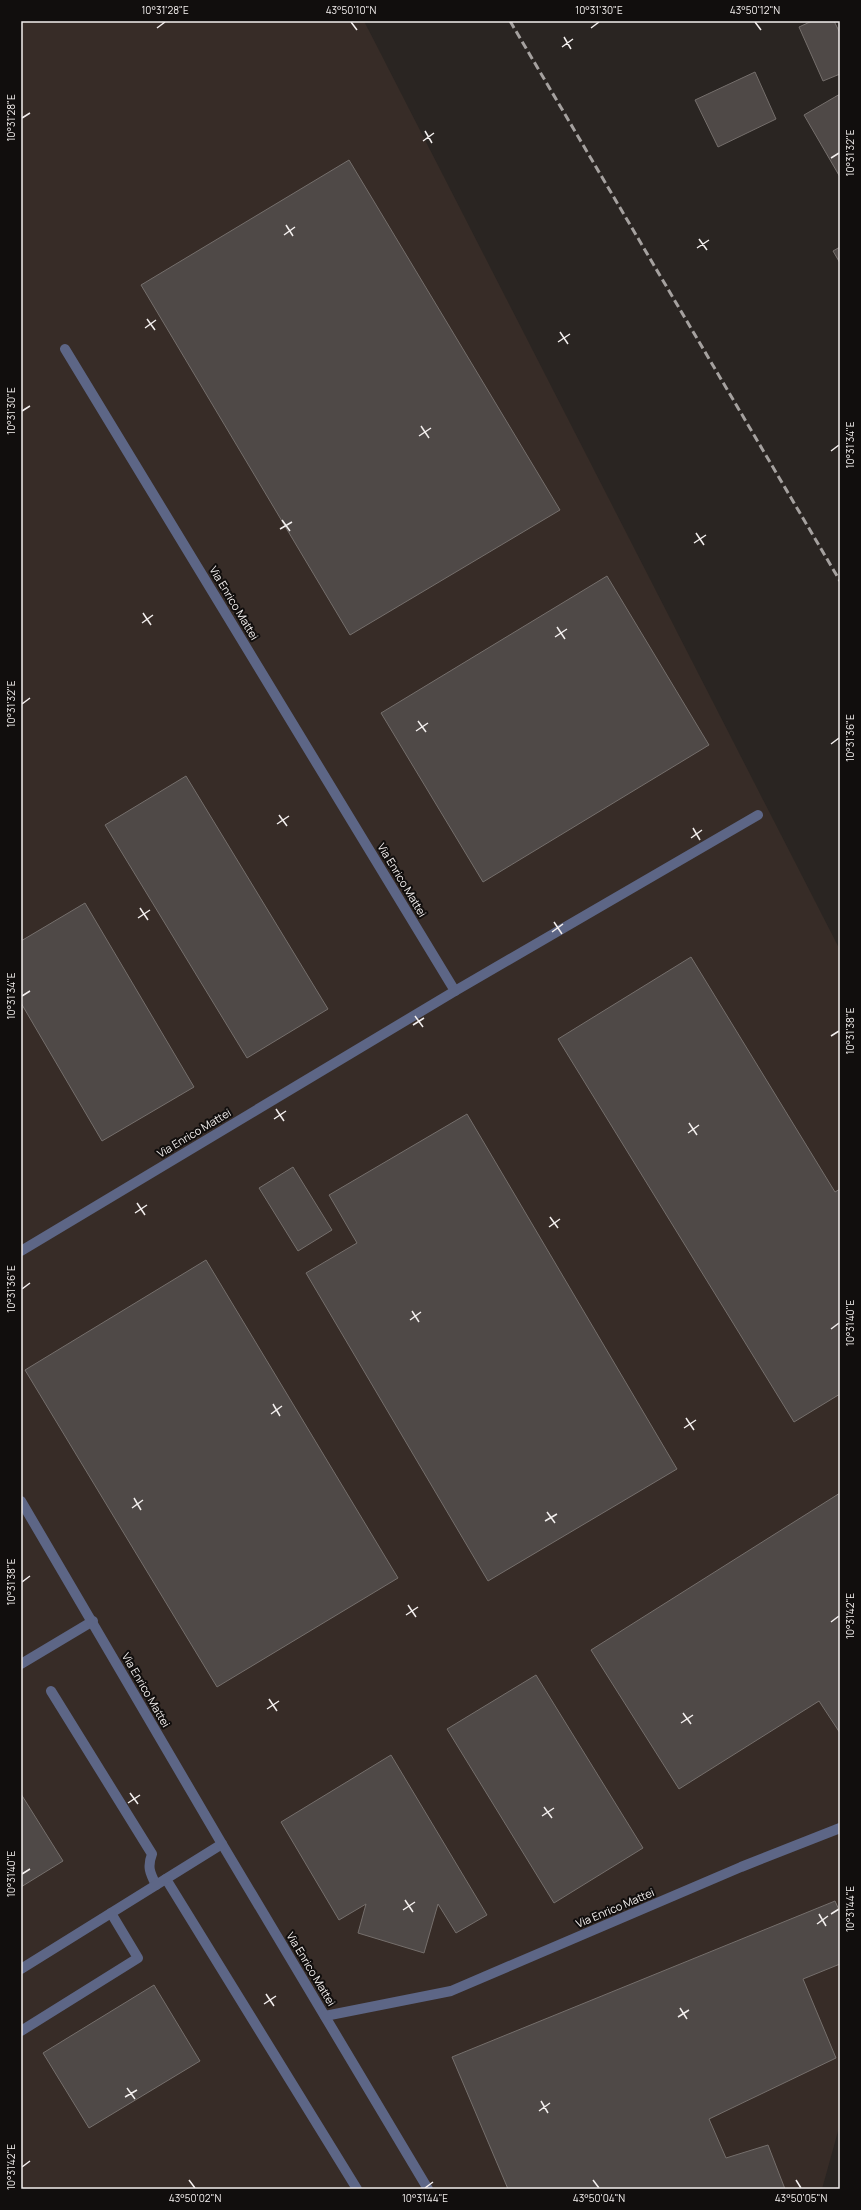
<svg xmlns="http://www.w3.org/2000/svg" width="861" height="2210" viewBox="0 0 861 2210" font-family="Manrope,sans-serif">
  <rect width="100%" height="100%" fill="#2a2522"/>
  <path fill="#372c27" d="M 21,21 L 364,21 L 840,950 L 840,2124 L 822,2189 L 21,2189 Z"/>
  <g fill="#4f4947" stroke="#756f6c">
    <path d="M 812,21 L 834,21 L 840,33 L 840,74 L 823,81 L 799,27 Z"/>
    <path d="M 755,72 L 776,119 L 718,147 L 695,100 Z"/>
    <path d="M 840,94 L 840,177 L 804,115 Z"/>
    <path d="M 349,160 L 560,510 L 350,635 L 141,285 Z"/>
    <path d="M 840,247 L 840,263 L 833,251 Z"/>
    <path d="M 607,576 L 709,745 L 483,882 L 381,713 Z"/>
    <path d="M 186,776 L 328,1009 L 247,1058 L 105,825 Z"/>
    <path d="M 85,903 L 194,1087 L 102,1141 L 21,1003 L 21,941 Z"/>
    <path d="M 691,957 L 835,1192 L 840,1189 L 840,1394 L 794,1422 L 558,1039 Z"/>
    <path d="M 467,1114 L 677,1469 L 488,1581 L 306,1273 L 357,1243 L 329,1195 Z"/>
    <path d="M 293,1167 L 332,1230 L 298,1251 L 259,1188 Z"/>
    <path d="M 206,1260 L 398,1578 L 217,1687 L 25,1370 Z"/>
    <path d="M 840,1493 L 840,1733 L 819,1701 L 679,1789 L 591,1650 Z"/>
    <path d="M 536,1675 L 643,1848 L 554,1903 L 447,1729 Z"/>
    <path d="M 391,1755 L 487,1915 L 456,1933 L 438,1904 L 424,1953 L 358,1933 L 366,1904 L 339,1920 L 281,1822 Z"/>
    <path d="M 21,1794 L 63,1861 L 21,1887 Z"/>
    <path d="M 835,1901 L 840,1912 L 840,1964 L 803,1979 L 836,2058 L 709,2119 L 726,2158 L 768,2145 L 785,2189 L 508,2189 L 452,2057 Z"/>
    <path d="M 154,1985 L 200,2061 L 89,2128 L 43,2053 Z"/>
  </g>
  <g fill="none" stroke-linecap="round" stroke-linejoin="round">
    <g stroke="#5d6686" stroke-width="10">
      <path d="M 21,1664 L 93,1621"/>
      <path d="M 51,1691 L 152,1854 C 147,1867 150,1873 156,1885"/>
      <path d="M 166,1879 L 357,2189"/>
      <path d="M 21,1969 L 222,1844"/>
      <path d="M 21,2031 L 138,1958 L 111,1913"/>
    </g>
    <g stroke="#5d6686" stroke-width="10">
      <path d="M 65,349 L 455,991"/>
      <path d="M 21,1251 L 455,991 L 758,815"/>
      <path d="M 21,1501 L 222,1844 L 428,2189"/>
      <path d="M 325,2016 L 451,1991 L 741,1867 L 840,1828"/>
    </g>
    <path stroke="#a5a19f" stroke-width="3" stroke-dasharray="8 4" stroke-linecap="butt" d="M 510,21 L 840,581"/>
  </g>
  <path fill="none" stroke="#f3efee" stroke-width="1.5" d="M 351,22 L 357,30M 755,22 L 761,30M 157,28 L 165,22M 591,28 L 599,22M 564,37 L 571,49M 562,47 L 573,39M 22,118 L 30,113M 425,131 L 432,143M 423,141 L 434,133M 831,158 L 839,153M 286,225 L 293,236M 284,235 L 295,227M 699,239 L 707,250M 697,248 L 709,240M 147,319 L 155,330M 145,328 L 156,320M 560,332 L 568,344M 558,342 L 570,334M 22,411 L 30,406M 421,426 L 429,438M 419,436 L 431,428M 831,451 L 839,445M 282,520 L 290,531M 280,529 L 292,522M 696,533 L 704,545M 694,543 L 706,535M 143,613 L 151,625M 142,623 L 153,615M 557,627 L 565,639M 555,637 L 567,629M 22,704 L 30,698M 418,721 L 426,732M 416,731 L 428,723M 831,744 L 839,738M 279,815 L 287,826M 277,824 L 289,816M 693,828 L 700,840M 691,838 L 702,830M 140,908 L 148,920M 138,918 L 150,910M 554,922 L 562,934M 552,932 L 563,924M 22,996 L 30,991M 415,1016 L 423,1027M 413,1025 L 424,1018M 831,1036 L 839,1031M 276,1109 L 284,1121M 274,1119 L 286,1111M 689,1123 L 697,1135M 688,1133 L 699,1125M 137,1203 L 145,1215M 135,1213 L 147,1205M 550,1217 L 558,1228M 549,1227 L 560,1219M 22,1289 L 30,1283M 412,1311 L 419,1322M 410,1320 L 421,1312M 831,1329 L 839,1323M 273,1404 L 280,1416M 271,1414 L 282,1406M 686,1418 L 694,1430M 684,1428 L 696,1420M 134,1498 L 141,1510M 132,1508 L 143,1500M 547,1512 L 555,1523M 545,1521 L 557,1514M 22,1582 L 30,1576M 408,1605 L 416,1617M 406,1615 L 418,1607M 831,1622 L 839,1616M 269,1699 L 277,1711M 267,1709 L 279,1701M 683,1713 L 691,1724M 681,1723 L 693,1715M 130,1793 L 138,1804M 128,1803 L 140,1795M 544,1807 L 552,1818M 542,1816 L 554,1808M 22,1874 L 30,1869M 405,1900 L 413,1912M 403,1910 L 415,1902M 819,1914 L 826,1926M 831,1914 L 839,1909M 817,1924 L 828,1916M 266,1994 L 274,2006M 264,2004 L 276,1996M 680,2008 L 687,2019M 678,2017 L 689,2010M 127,2088 L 135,2099M 125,2097 L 137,2090M 541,2101 L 548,2113M 539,2111 L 550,2103M 22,2167 L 30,2161M 189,2180 L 195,2188M 593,2180 L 599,2188M 796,2180 L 801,2188M 425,2188 L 433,2182"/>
  <g text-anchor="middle" stroke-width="4" stroke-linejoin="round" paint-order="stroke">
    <g font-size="11" fill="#f3efee" stroke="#110e0d">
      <text transform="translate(234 603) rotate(59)" y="4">Via Enrico Mattei</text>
      <text transform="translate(402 880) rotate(59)" y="4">Via Enrico Mattei</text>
      <text transform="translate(194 1133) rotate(-31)" y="4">Via Enrico Mattei</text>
      <text transform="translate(146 1690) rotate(60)" y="4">Via Enrico Mattei</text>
      <text transform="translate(615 1908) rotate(-23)" y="4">Via Enrico Mattei</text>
      <text transform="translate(311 1969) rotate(59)" y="4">Via Enrico Mattei</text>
    </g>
  </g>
  <rect width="861" height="2210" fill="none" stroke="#110e0d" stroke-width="44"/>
  <rect x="22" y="22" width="817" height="2166" fill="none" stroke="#f3efee" stroke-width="1.5"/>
  <g font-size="10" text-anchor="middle" fill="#f3efee">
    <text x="165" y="14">10°31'28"E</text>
    <text x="351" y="14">43°50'10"N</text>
    <text x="599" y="14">10°31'30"E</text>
    <text x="755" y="14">43°50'12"N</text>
    <text transform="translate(11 118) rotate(-90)" y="4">10°31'28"E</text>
    <text transform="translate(850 153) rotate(-90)" y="4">10°31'32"E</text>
    <text transform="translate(11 411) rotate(-90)" y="4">10°31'30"E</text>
    <text transform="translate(850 445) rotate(-90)" y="4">10°31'34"E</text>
    <text transform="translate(11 704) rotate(-90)" y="4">10°31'32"E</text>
    <text transform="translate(850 738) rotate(-90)" y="4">10°31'36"E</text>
    <text transform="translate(11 996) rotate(-90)" y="4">10°31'34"E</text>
    <text transform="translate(850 1031) rotate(-90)" y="4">10°31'38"E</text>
    <text transform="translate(11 1289) rotate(-90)" y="4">10°31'36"E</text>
    <text transform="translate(850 1323) rotate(-90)" y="4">10°31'40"E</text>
    <text transform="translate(11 1582) rotate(-90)" y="4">10°31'38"E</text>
    <text transform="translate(850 1616) rotate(-90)" y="4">10°31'42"E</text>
    <text transform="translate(11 1874) rotate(-90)" y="4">10°31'40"E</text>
    <text transform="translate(850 1909) rotate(-90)" y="4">10°31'44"E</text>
    <text transform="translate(11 2167) rotate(-90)" y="4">10°31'42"E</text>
    <text x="195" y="2202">43°50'02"N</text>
    <text x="425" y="2202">10°31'44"E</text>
    <text x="599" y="2202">43°50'04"N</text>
    <text x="801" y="2202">43°50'05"N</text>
  </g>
</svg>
